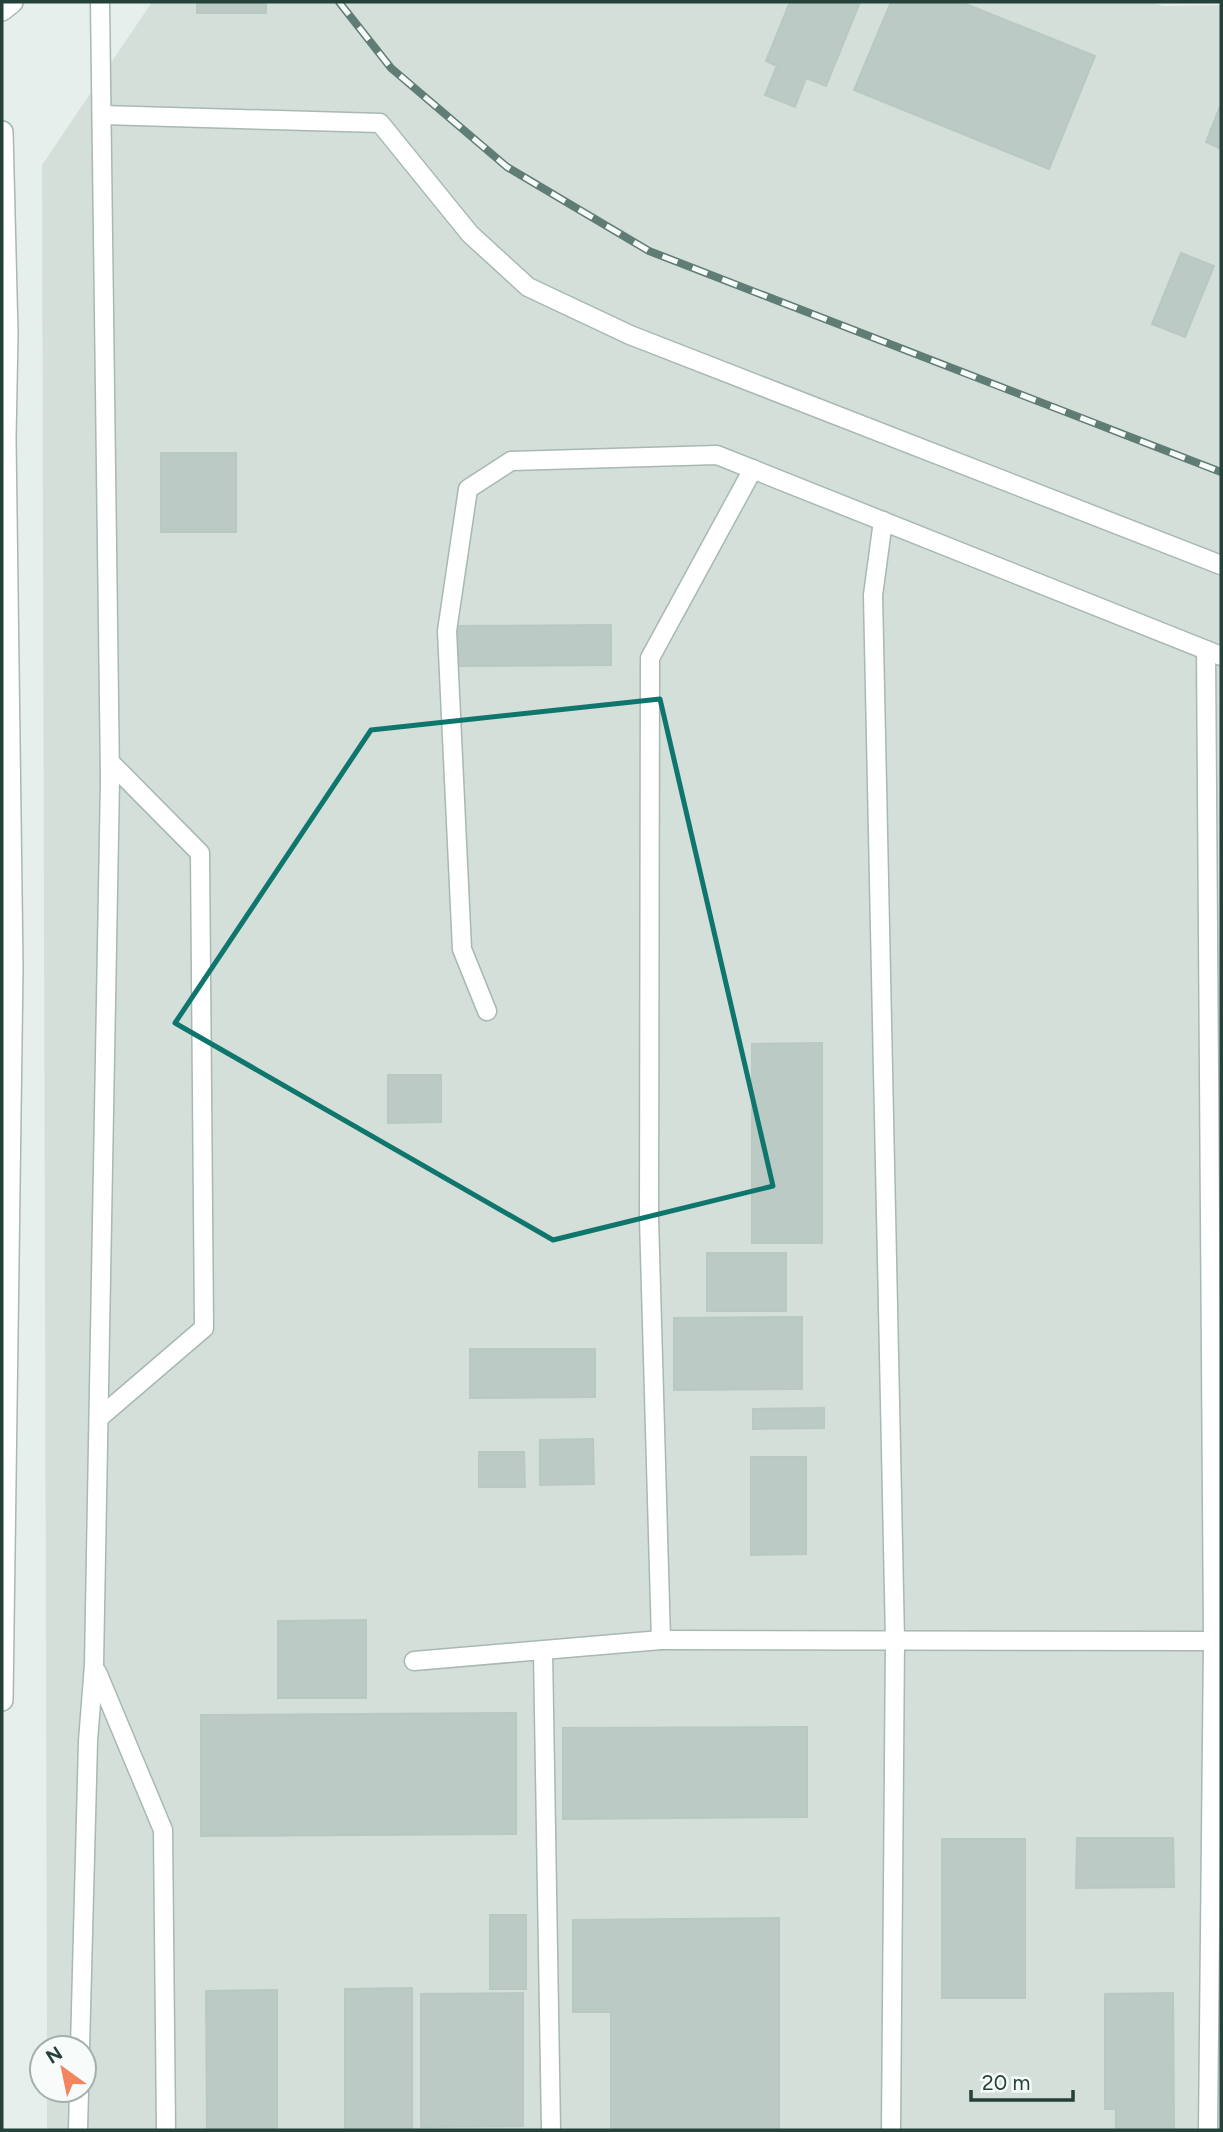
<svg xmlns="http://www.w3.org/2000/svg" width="1223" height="2132" viewBox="0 0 1223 2132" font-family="Figtree,sans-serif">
  <rect width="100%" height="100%" fill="#e6efeb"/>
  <path fill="#d4dfda" d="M 152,2 L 1152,2 L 1163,6 L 1221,5 L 1221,2130 L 47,2130 L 47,2090 L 84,2090 L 84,2048 L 47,2048 L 42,165 Z"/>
  <g fill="#bbcac4" stroke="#b8c9c2" stroke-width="2">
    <rect x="197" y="2" width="69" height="11"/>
    <path d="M 790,2 L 860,2 L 826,86 L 806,78 L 795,107 L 765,95 L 777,66 L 766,61 Z"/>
    <path d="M 891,2 L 961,2 L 1095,56 L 1049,169 L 854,90 Z"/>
    <path d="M 1221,104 L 1221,149 L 1206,142 Z"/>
    <path d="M 1181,253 L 1214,266 L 1185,337 L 1152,324 Z"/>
    <rect x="161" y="453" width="75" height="79"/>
    <path d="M 611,625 L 611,665 L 459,666 L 458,626 Z"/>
    <path d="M 822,1043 L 822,1243 L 752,1243 L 752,1044 Z"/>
    <path d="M 388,1075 L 441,1075 L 441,1122 L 388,1123 Z"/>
    <rect x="707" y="1253" width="79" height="58"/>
    <path d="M 802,1317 L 802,1389 L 674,1390 L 674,1318 Z"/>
    <path d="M 470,1349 L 595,1349 L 595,1397 L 470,1398 Z"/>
    <path d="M 824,1408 L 824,1428 L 753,1429 L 753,1409 Z"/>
    <path d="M 593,1439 L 594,1484 L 540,1485 L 540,1440 Z"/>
    <path d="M 479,1452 L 524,1452 L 525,1487 L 479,1487 Z"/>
    <path d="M 751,1457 L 806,1457 L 806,1554 L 751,1555 Z"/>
    <path d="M 366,1620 L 366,1698 L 278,1698 L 278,1621 Z"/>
    <path d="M 516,1713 L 516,1834 L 201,1836 L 201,1715 Z"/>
    <path d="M 807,1727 L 807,1817 L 563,1819 L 563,1728 Z"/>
    <path d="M 1077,1838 L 1173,1838 L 1174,1887 L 1076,1888 Z"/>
    <rect x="942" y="1839" width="83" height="159"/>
    <rect x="490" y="1915" width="36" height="74"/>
    <path d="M 779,1918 L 779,2130 L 611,2130 L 611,2012 L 573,2012 L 573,1920 Z"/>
    <path d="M 412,1988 L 412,2130 L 345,2130 L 345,1989 Z"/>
    <path d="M 277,1990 L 277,2130 L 207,2130 L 206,1991 Z"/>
    <path d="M 523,1993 L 523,2126 L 421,2127 L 421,1994 Z"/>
    <path d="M 1173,1993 L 1174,2130 L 1116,2130 L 1116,2109 L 1105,2109 L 1105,1994 Z"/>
  </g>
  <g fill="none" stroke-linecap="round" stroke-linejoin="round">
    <defs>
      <g id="service">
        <path d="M 102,115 L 380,123 L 470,234 L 528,287 L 630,335 L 1221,565"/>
        <path d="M 883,521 L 873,595 L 895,1640 L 891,2130"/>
        <path d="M 1206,650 L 1213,1641 L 1208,2130"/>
        <path d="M 487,1011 L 462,949 L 447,631 L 468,489 L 511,461 L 717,455 L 1221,656"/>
        <path d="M 99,1418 L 204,1328 L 200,853 L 110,762"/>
        <path d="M 661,1640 L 1221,1641"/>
        <path d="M 543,1651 L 551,2130"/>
        <path d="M 414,1661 L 661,1640 L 649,1218 L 650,658 L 753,469"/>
        <path d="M 97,1672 L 163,1830 L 166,2130"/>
        <path d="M 80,2048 L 88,1741 L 94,1665 L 110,779 L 100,2"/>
        <path d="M 78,2130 L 79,2090"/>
      </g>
      <g id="minor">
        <path d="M 2,10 L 12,2"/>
        <path d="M 2,132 L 7,334 L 5,438 L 12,967 L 2,1700"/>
      </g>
    </defs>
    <use href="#service" stroke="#a8b8b2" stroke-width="21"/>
    <use href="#minor" stroke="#a8b8b2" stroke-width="24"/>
    <use href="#service" stroke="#fff" stroke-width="18"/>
    <use href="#minor" stroke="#fff" stroke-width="21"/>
    <defs>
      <path id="rail" d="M 339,2 L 391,68 L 507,167 L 649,251 L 1221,472"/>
    </defs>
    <use href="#rail" stroke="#5f7d75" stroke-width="8"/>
    <use href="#rail" stroke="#f7fbf9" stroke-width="5" stroke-dasharray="16" stroke-linecap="butt"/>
  </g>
  <path fill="none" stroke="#0f766e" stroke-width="5" stroke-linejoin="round" d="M 660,699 L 773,1186 L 553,1240 L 175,1023 L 371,730 Z"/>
  <rect width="1223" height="2132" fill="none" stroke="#24423a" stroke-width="7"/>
  <g transform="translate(63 2069) rotate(327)"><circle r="33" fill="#f7fbf9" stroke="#a3b1ad" stroke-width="2"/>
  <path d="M0-5L12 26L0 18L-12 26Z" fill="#f4845f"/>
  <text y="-10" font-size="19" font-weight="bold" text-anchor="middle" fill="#24423a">N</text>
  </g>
  <path d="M971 2090v10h102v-10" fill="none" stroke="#24423a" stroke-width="3.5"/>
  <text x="982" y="2090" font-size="21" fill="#24423a" stroke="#f7fbf9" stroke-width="5" paint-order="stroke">20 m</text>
</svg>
